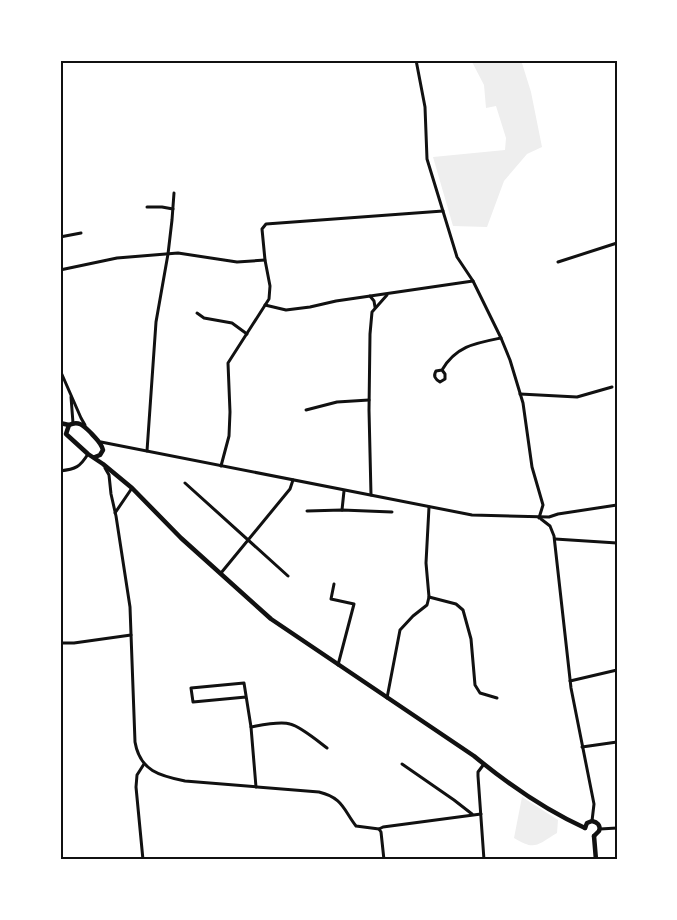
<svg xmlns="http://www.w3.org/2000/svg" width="677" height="920" viewBox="0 0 677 920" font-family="Mulish,sans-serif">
  <rect width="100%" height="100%" fill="#fff"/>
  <g fill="#eee">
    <path d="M 471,60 L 521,60 L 531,92 L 542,147 L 527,154 L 504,181 L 487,227 L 453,226 L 433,157 L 505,150 L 506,138 L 496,106 L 486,108 L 484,85 Z"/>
    <path d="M 522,797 L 558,820 L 557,833 C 537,845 535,851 514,838 Z"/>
  </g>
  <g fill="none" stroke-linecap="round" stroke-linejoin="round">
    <g stroke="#111" stroke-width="3">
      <path d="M 416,60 L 425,107 L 427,159 L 457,257 L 473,281 L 501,338 L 510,360 L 523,403 L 532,467 L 543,505 L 539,518"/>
      <path d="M 147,207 L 162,207 L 173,209"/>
      <path d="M 60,237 L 81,233"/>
      <path d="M 558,262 L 617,243"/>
      <path d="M 60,270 L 117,258 L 178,253 L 237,262 L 265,260"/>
      <path d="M 370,296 L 374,301 L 375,307"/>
      <path d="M 265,305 L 286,310 L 310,307 L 336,301 L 473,281"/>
      <path d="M 197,313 L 204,318 L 232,323 L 247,334"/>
      <path d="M 60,370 L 81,418 L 85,425"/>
      <path d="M 442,370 L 445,374 L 445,379 L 440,382 C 435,379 433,376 436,371 L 442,370 C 456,346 476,343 501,338"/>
      <path d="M 520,394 L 577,397 L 612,387"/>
      <path d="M 71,397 L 73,423"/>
      <path d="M 306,410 L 337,402 L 369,400"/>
      <path d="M 101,442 L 472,515 L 549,517 L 558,514 L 617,505"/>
      <path d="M 147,451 L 156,322 L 168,254 L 172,220 L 174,193"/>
      <path d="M 221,466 L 229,436 L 230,412 L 228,363 L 269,299 L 270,286 L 265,260 L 262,229 L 266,224 L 443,211"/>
      <path d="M 105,468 L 109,475 L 111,494 L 116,516 L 130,607 L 135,742 C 140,771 160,776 185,781 L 319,792 C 343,798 343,809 356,826 L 379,829 L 381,832 L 384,860"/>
      <path d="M 60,471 C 76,469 80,467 88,454"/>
      <path d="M 185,483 L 288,576"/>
      <path d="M 371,495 L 369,410 L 370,334 L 372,312 L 387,295"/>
      <path d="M 342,510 L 344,491"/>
      <path d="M 307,511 L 342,510 L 392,512"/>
      <path d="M 115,513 L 132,488"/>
      <path d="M 541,519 L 550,526 L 554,536 L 571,688 L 594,804 L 592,821"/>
      <path d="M 555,539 L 617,543"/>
      <path d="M 221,573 L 290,489 L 293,480"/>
      <path d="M 334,584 L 331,599 L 354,604 L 338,665"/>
      <path d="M 429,597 L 456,604 L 463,610 L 471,639 L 475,685 L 480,693 L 497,698"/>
      <path d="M 60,643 L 74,643 L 131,635"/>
      <path d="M 570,681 L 617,670"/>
      <path d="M 246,697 L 193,702 L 191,688 L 244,683 L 251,727 L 256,787"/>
      <path d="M 387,698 L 400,630 L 413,616 L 427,605 L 429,597 L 426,563 L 429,507"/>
      <path d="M 251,727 C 262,725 280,721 290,724 C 300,726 319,742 327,748"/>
      <path d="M 582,747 L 617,742"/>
      <path d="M 402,764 L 454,800 L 472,814"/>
      <path d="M 484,764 L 478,772 L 478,776 L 484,860"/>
      <path d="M 379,829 L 383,827 L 481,814"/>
      <path d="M 600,829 L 617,828"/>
      <path d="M 143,860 L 136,787 L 137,775 L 144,764"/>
    </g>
    <g stroke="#111" stroke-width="4.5">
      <path d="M 60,423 L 69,425"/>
      <path d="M 95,457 L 100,455 L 103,450 C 101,442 96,439 91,433 C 84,426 79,420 69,425 L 66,434 L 88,454 L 103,464 L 132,488 L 181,538 L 271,619 L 474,756 C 508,784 545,810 585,828"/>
      <path d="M 585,828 L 587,823 L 592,821 C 597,822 601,825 599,831 L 594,836"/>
      <path d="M 594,836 L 596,860"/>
    </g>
  </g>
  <rect width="677" height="920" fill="none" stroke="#ffffff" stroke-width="123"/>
  <rect x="62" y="62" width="554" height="796" fill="none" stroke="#111" stroke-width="2"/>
</svg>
